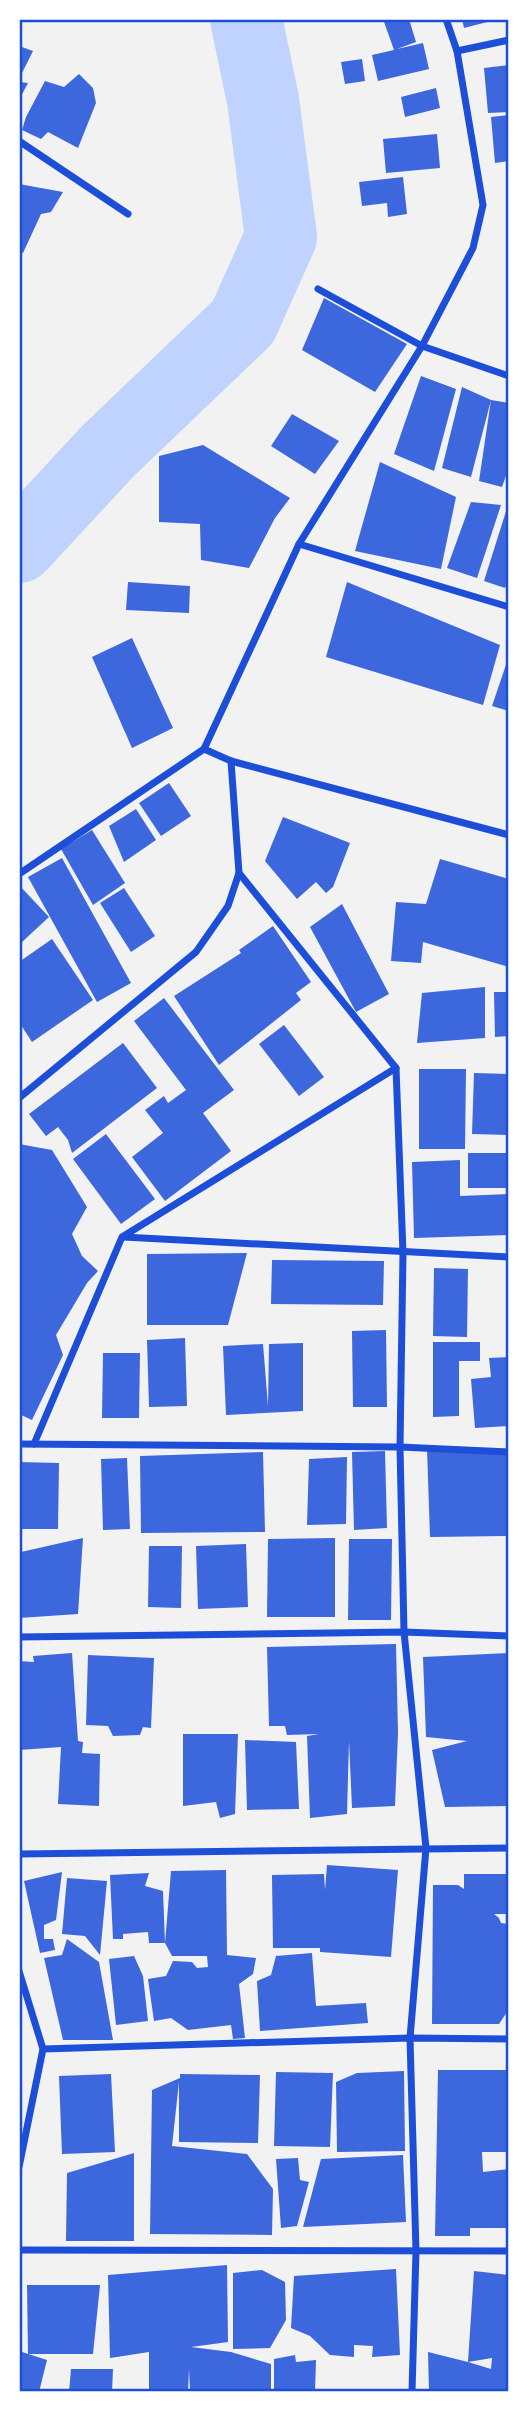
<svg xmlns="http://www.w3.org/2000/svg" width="528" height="2411" viewBox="0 0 528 2411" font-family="'Source Sans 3',sans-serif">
  <rect width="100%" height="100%" fill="#f2f2f2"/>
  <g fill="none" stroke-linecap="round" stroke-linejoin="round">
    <path stroke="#bfd3fe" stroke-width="72" d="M 19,547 L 108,451 L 243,322 L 281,237 L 263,100 L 246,19"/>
  </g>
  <g fill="#3d67dc" fill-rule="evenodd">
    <path d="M 383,19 L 409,19 L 416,42 L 397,49 L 423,43 L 429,69 L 378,81 L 372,55 L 394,50 Z"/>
    <path d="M 462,19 L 495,19 L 495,20 L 464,28 Z"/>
    <path d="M 19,46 L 33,51 L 19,79 Z"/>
    <path d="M 362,59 L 365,81 L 345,84 L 341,62 Z"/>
    <path d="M 509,65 L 509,112 L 488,113 L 484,68 Z"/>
    <path d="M 79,74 L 93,88 L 96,103 L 78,148 L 48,132 L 41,139 L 22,130 L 26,117 L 45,81 L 64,87 Z"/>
    <path d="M 19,82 L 28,83 L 19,100 Z"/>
    <path d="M 436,88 L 440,108 L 405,117 L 401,97 Z"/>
    <path d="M 509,115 L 509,161 L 495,163 L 491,117 Z"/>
    <path d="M 437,134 L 440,168 L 386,173 L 383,139 Z"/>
    <path d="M 403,177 L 407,214 L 388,217 L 387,203 L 362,206 L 359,182 Z"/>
    <path d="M 19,184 L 63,192 L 51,212 L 41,214 L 23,253 L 19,252 Z"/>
    <path d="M 324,298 L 407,344 L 375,392 L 302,350 Z"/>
    <path d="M 421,376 L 456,389 L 434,471 L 394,454 Z"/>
    <path d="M 462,387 L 491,400 L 509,403 L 509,467 L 502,487 L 479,481 L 491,400 L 471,477 L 442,468 Z"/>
    <path d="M 292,414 L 339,441 L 315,474 L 271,446 Z"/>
    <path d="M 203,445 L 290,498 L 275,518 L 249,568 L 201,560 L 200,524 L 159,522 L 159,456 Z"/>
    <path d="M 380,462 L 456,497 L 441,569 L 355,551 Z"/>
    <path d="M 471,502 L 501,505 L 477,578 L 447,568 Z"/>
    <path d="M 508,505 L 509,578 L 505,588 L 484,581 Z"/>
    <path d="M 128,582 L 190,586 L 189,613 L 126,610 Z"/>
    <path d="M 347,582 L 500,645 L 483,705 L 326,657 Z"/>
    <path d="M 132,638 L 173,728 L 132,748 L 92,657 Z"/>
    <path d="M 509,656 L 509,711 L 492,706 Z"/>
    <path d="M 169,783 L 191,816 L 161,836 L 139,803 Z"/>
    <path d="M 136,809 L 156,840 L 124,862 L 109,826 Z"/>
    <path d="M 283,817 L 350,843 L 333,887 L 326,893 L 316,882 L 297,899 L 265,861 Z"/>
    <path d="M 92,830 L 125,883 L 93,905 L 61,849 Z"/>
    <path d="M 62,858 L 131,983 L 97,1002 L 28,877 Z"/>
    <path d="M 440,859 L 509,879 L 509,967 L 423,942 L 421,963 L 391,961 L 396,902 L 426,904 Z"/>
    <path d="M 19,885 L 49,917 L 22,942 L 19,936 Z"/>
    <path d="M 124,888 L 155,936 L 131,952 L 100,903 Z"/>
    <path d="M 342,904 L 389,994 L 356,1012 L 310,927 Z"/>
    <path d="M 273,926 L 311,982 L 296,993 L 301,1000 L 219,1065 L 174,996 L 241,953 L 239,950 Z"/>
    <path d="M 52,939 L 93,1000 L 32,1042 L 19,1022 L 19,962 Z"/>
    <path d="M 485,987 L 485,1038 L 417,1043 L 422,993 Z"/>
    <path d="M 494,992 L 509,992 L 509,1036 L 495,1037 Z"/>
    <path d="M 164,998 L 234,1090 L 203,1113 L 231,1151 L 165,1201 L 132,1157 L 163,1133 L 145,1110 L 164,1096 L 168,1103 L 186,1090 L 134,1021 Z"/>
    <path d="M 284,1025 L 324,1077 L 299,1096 L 259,1044 Z"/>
    <path d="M 123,1043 L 157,1088 L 72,1153 L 68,1140 L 58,1127 L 46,1136 L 29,1114 Z"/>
    <path d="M 419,1069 L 466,1069 L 465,1149 L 419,1149 Z"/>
    <path d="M 474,1073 L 509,1074 L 508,1135 L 472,1134 Z"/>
    <path d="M 106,1134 L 155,1199 L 121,1224 L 73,1159 Z"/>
    <path d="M 19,1144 L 52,1150 L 87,1207 L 72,1234 L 82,1256 L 98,1271 L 87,1283 L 56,1335 L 63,1355 L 32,1420 L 19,1414 Z"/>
    <rect x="468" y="1153" width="41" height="35"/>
    <path d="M 460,1160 L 460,1196 L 509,1194 L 509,1235 L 414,1238 L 412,1162 Z"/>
    <path d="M 247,1253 L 228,1325 L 147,1325 L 147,1254 Z"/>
    <path d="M 272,1260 L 384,1261 L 383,1305 L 271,1304 Z"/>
    <path d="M 434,1268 L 468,1269 L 467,1337 L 433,1336 Z"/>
    <path d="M 386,1330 L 387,1407 L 353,1407 L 352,1331 Z"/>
    <path d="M 185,1338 L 187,1406 L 149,1407 L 147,1340 Z"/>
    <path d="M 433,1342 L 480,1342 L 480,1361 L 459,1361 L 459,1416 L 433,1417 Z"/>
    <path d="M 303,1343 L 303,1411 L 226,1415 L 223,1346 L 263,1344 L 268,1406 L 269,1344 Z"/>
    <path d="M 103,1353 L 140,1353 L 139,1418 L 102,1418 Z"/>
    <path d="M 509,1357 L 509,1426 L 475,1428 L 471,1379 L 491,1377 L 489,1358 Z"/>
    <path d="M 427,1449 L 509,1450 L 509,1513 L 507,1513 L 506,1536 L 430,1537 Z"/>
    <path d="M 385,1451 L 387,1528 L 354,1530 L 352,1452 Z"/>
    <path d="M 263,1452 L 265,1532 L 141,1533 L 140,1456 Z"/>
    <path d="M 347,1457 L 346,1524 L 307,1525 L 309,1459 Z"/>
    <path d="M 127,1458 L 130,1529 L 103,1530 L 101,1459 Z"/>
    <path d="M 19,1462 L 59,1463 L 58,1529 L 19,1529 Z"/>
    <path d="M 83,1538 L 78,1614 L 19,1618 L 21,1552 Z"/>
    <path d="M 335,1538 L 335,1617 L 267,1617 L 268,1539 Z"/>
    <path d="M 349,1539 L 392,1539 L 391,1620 L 348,1620 Z"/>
    <path d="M 246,1544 L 248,1607 L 198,1609 L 196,1546 Z"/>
    <path d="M 149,1546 L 182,1546 L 181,1608 L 148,1607 Z"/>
    <path d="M 396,1644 L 398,1733 L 395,1806 L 352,1808 L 349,1741 L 347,1814 L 310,1818 L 307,1736 L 319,1734 L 287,1735 L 285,1726 L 269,1726 L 267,1647 Z"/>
    <path d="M 72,1653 L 78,1741 L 83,1742 L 82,1753 L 100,1754 L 99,1806 L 58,1804 L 61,1747 L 19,1750 L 19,1661 L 34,1662 L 33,1656 Z"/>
    <path d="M 509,1653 L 509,1733 L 507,1733 L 509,1806 L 445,1807 L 432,1750 L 467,1741 L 426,1737 L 423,1657 Z"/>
    <path d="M 88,1655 L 154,1658 L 151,1728 L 143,1727 L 140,1735 L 113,1736 L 108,1726 L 86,1725 Z"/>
    <path d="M 183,1734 L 238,1734 L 235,1814 L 220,1818 L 216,1802 L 183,1806 Z"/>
    <path d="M 245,1740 L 296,1742 L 299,1809 L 247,1810 Z"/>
    <path d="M 327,1865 L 398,1870 L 391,1957 L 320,1952 L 320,1948 L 273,1948 L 272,1875 L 324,1874 L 325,1890 Z"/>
    <path d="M 226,1870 L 227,1955 L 256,1958 L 253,1974 L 239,1984 L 245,2038 L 233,2039 L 231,2025 L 188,2030 L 171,2018 L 154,2021 L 148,1979 L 166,1976 L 173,1961 L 192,1962 L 197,1968 L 208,1967 L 207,1956 L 172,1956 L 165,1943 L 149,1943 L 148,1932 L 123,1934 L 123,1939 L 113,1939 L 110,1875 L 149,1873 L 145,1886 L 163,1891 L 165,1943 L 171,1871 Z"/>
    <path d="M 62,1872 L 56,1920 L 44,1925 L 44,1939 L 53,1939 L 55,1950 L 40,1953 L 24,1881 Z"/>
    <path d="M 464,1874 L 509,1874 L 509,1914 L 494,1914 L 499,1918 L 501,1923 L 509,1924 L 509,2009 L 499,2024 L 432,2024 L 433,1885 L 458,1885 L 464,1889 Z"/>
    <path d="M 67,1878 L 107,1881 L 100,1955 L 85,1936 L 62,1934 Z"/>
    <path d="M 67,1939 L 99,1962 L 113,2040 L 63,2040 L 44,1958 L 62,1955 Z"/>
    <path d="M 312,1953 L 316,2006 L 366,2003 L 368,2023 L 260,2031 L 257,1981 L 271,1975 L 276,1956 Z"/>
    <path d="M 134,1956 L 143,1976 L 148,2021 L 116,2025 L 109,1959 Z"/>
    <path d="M 438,2070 L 509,2070 L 509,2152 L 482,2152 L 483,2172 L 509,2169 L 509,2228 L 470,2228 L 470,2236 L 435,2236 Z"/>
    <path d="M 404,2071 L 405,2151 L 337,2152 L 336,2082 L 357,2073 Z"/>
    <path d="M 276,2072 L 333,2073 L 330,2147 L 274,2146 Z"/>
    <path d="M 111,2074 L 115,2152 L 62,2154 L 59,2076 Z"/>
    <path d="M 180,2074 L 260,2075 L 258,2143 L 179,2142 L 179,2082 L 172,2146 L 247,2154 L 273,2189 L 272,2235 L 150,2234 L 152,2090 L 180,2078 Z"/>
    <path d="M 134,2153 L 134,2241 L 66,2241 L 67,2173 Z"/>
    <path d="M 403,2155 L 406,2222 L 303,2227 L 321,2159 Z"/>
    <path d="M 298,2158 L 300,2180 L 309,2182 L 297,2226 L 281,2228 L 276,2159 Z"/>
    <path d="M 227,2265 L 228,2342 L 191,2347 L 231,2352 L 271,2364 L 271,2392 L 190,2392 L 189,2369 L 188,2392 L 149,2392 L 149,2352 L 110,2358 L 108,2275 Z"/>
    <path d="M 396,2269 L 400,2355 L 372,2357 L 373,2346 L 354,2345 L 354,2357 L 330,2355 L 310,2336 L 291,2328 L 294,2276 Z"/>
    <path d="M 262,2270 L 285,2282 L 286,2320 L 270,2348 L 233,2349 L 233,2273 Z"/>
    <path d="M 474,2271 L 509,2275 L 507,2392 L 429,2392 L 428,2352 L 468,2362 ZM 492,2358 L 491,2369 L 468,2362 Z"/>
    <path d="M 27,2285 L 100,2285 L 93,2354 L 28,2354 Z"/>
    <path d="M 19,2351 L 47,2360 L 39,2392 L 19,2392 Z"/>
    <path d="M 295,2355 L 296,2362 L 316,2360 L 315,2392 L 274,2392 L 274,2359 Z"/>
    <path d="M 71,2369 L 113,2369 L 112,2392 L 69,2392 Z"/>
  </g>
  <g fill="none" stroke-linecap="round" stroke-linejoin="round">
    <g stroke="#1d4ed8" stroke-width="7">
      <path d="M 457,51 L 509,40"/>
      <path d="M 19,141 L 128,214"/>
      <path d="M 318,289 L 422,346 L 509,376"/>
      <path d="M 299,544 L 509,607"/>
      <path d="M 204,749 L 299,544 L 422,346 L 473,248 L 483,205 L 457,51 L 446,19"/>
      <path d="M 204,749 L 231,761 L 509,835"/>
      <path d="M 239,873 L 396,1068 L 403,1253 L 400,1447 L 404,1632 L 426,1848 L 410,2038 L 416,2251 L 412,2392"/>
      <path d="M 19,874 L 204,749"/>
      <path d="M 19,1098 L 196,952 L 228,906 L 239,873 L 231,761"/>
      <path d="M 123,1237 L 509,1257"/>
      <path d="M 19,1444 L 400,1447 L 509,1452"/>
      <path d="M 34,1444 L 122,1237 L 396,1068"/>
      <path d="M 19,1637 L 404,1632 L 509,1636"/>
      <path d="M 19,1854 L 509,1848"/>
      <path d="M 19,1971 L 43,2049 L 19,2167"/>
      <path d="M 43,2049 L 410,2038 L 509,2039"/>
      <path d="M 19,2250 L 509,2251"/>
    </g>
  </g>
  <rect width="528" height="2411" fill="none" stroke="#ffffff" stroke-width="42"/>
  <rect x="21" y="21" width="486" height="2369" fill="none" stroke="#1d4ed8" stroke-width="2.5"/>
</svg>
